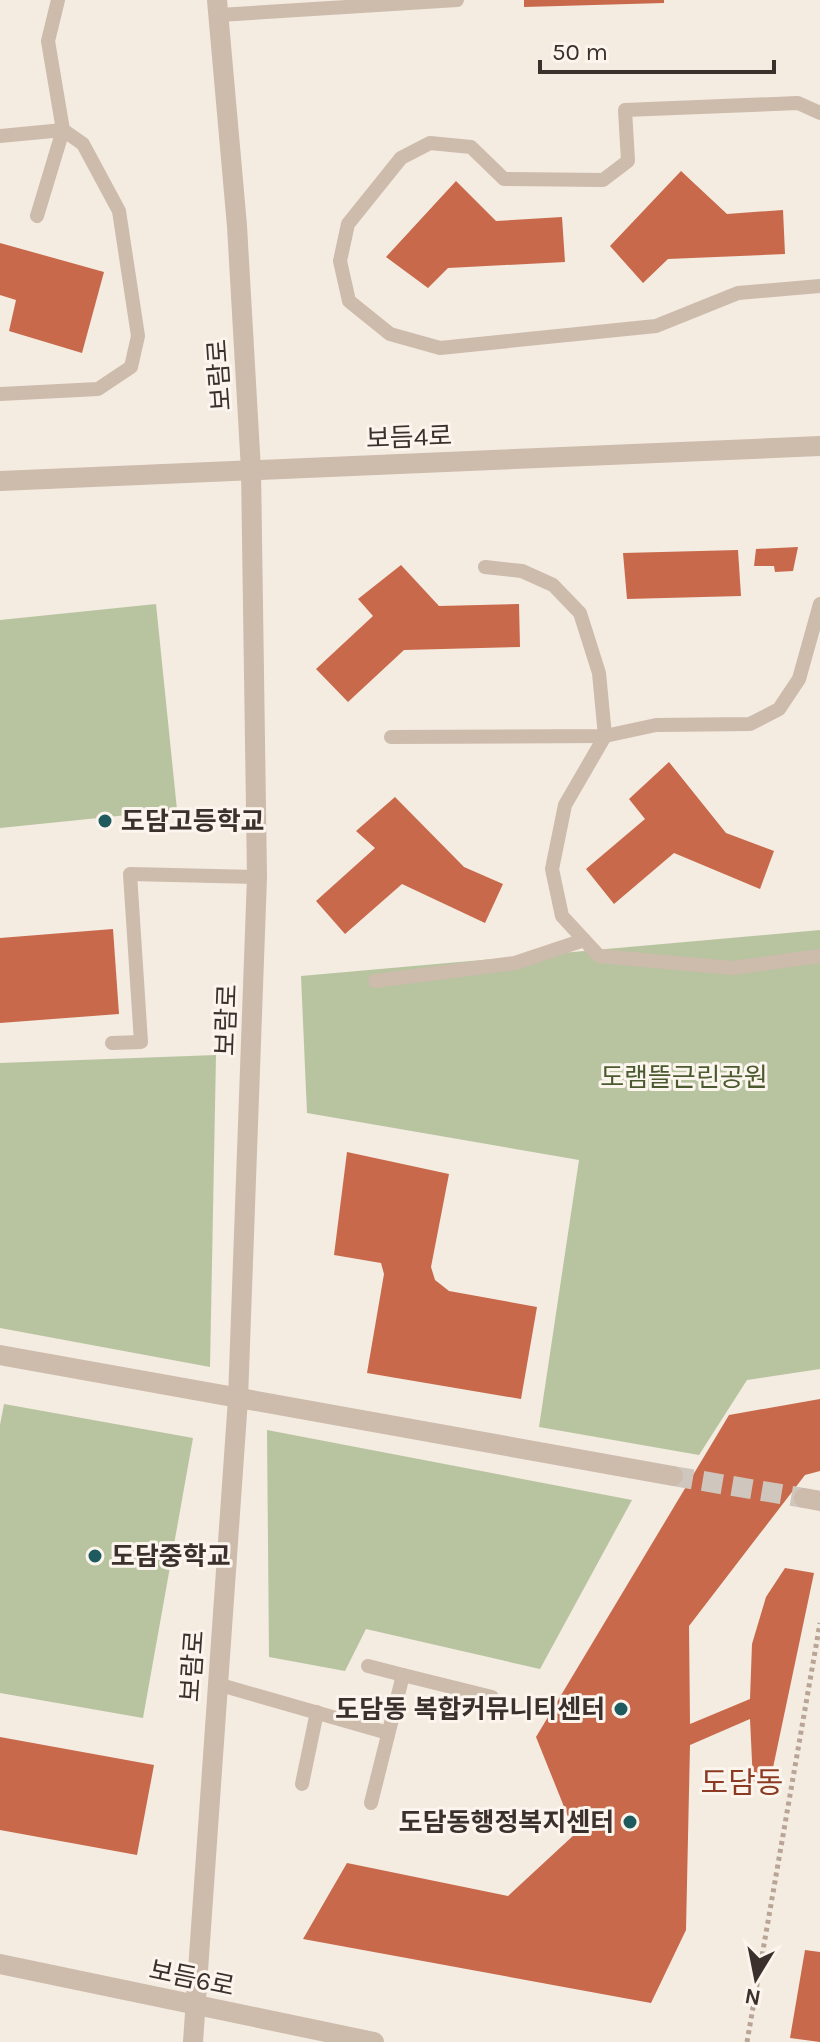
<svg xmlns="http://www.w3.org/2000/svg" width="820" height="2042" viewBox="0 0 820 2042" font-family="Karla,'Noto Sans KR',sans-serif">
  <rect width="100%" height="100%" fill="#f4ebe1"/>
  <g fill="#b8c4a0">
    <path d="M 156,604 L 177,810 L 0,828 L 0,620 Z"/>
    <path d="M 820,930 L 820,1369 L 747,1380 L 699,1455 L 539,1427 L 579,1160 L 307,1113 L 301,976 Z"/>
    <path d="M 216,1055 L 210,1367 L 0,1328 L 0,1063 Z"/>
    <path d="M 4,1404 L 193,1438 L 143,1718 L 0,1693 L 0,1425 Z"/>
    <path d="M 267,1430 L 632,1500 L 540,1669 L 366,1629 L 345,1671 L 269,1657 Z"/>
  </g>
  <g fill="#c8694b">
    <path d="M 524,0 L 664,0 L 664,3 L 524,7 Z"/>
    <path d="M 681,171 L 727,214 L 783,210 L 785,254 L 668,259 L 643,283 L 610,246 Z"/>
    <path d="M 456,181 L 496,221 L 562,217 L 565,262 L 448,268 L 428,288 L 386,257 Z"/>
    <path d="M 0,243 L 104,272 L 82,353 L 9,331 L 16,300 L 0,295 Z"/>
    <path d="M 798,547 L 793,571 L 775,572 L 774,566 L 754,566 L 756,549 Z"/>
    <path d="M 738,550 L 741,596 L 627,599 L 623,553 Z"/>
    <path d="M 401,565 L 439,606 L 519,604 L 520,647 L 404,650 L 348,702 L 316,669 L 373,616 L 358,599 Z"/>
    <path d="M 669,762 L 726,833 L 774,851 L 760,889 L 674,853 L 614,904 L 586,869 L 645,819 L 629,799 Z"/>
    <path d="M 395,797 L 464,867 L 503,884 L 485,923 L 402,884 L 345,934 L 316,901 L 375,848 L 356,831 Z"/>
    <path d="M 113,929 L 119,1014 L 0,1023 L 0,938 Z"/>
    <path d="M 347,1152 L 449,1174 L 431,1267 L 435,1280 L 449,1291 L 537,1307 L 521,1399 L 367,1373 L 384,1274 L 381,1263 L 334,1255 Z"/>
    <path d="M 820,1399 L 820,1471 L 805,1475 L 689,1626 L 690,1724 L 750,1699 L 752,1644 L 766,1597 L 785,1568 L 814,1573 L 770,1782 L 753,1782 L 750,1719 L 690,1745 L 686,1930 L 651,2003 L 303,1939 L 347,1863 L 508,1896 L 575,1834 L 536,1737 L 729,1415 Z"/>
    <path d="M 0,1737 L 154,1765 L 137,1855 L 0,1830 Z"/>
    <path d="M 805,1950 L 820,1952 L 820,2042 L 790,2038 Z"/>
  </g>
  <g fill="none" stroke-linecap="round" stroke-linejoin="round">
    <path stroke="#cfc6bd" stroke-width="20" stroke-dasharray="20 10" stroke-linecap="butt" d="M 673,1476 L 804,1498"/>
    <path stroke="#b9a596" stroke-width="5" stroke-dasharray="4 4" stroke-linecap="butt" d="M 747,2042 L 820,1623"/>
    <g stroke="#cdbbac" stroke-width="14">
      <path d="M 219,15 L 457,0"/>
      <path d="M 820,113 L 798,103 L 625,110 L 628,161 L 603,180 L 504,179 L 471,147 L 430,143 L 401,158 L 348,224 L 340,261 L 349,301 L 390,334 L 440,348 L 656,326 L 738,293 L 820,286"/>
      <path d="M 0,136 L 63,130 L 83,144 L 119,211 L 138,336 L 131,367 L 98,389 L 0,394"/>
      <path d="M 37,216 L 63,130 L 48,41 L 58,0"/>
      <path d="M 485,567 L 522,571 L 553,585 L 580,613 L 599,673 L 605,736 L 565,805 L 552,869 L 562,916 L 599,956 L 732,968 L 820,956"/>
      <path d="M 391,737 L 605,736 L 656,725 L 750,724 L 779,709 L 799,679 L 820,604"/>
      <path d="M 375,981 L 515,963 L 584,940"/>
      <path d="M 112,1043 L 141,1042 L 130,874 L 257,877"/>
      <path d="M 368,1666 L 403,1675"/>
      <path d="M 217,1684 L 388,1733"/>
      <path d="M 302,1784 L 317,1712"/>
      <path d="M 371,1803 L 403,1675 L 492,1697"/>
    </g>
    <g stroke="#cdbbac" stroke-width="20">
      <path d="M 0,1355 L 673,1476"/>
      <path d="M 804,1498 L 820,1501"/>
    </g>
    <g stroke="#cdbbac" stroke-width="20">
      <path d="M 0,481 L 820,446"/>
      <path d="M 0,1964 L 374,2042"/>
      <path d="M 193,2042 L 238,1399 L 257,877 L 251,470 L 237,226 L 217,0"/>
    </g>
  </g>
  <g fill="#1f5a5e" stroke="#fbf5ee" stroke-width="3">
    <circle cx="105" cy="821" r="8"/>
    <circle cx="95" cy="1556" r="8"/>
    <circle cx="621" cy="1709" r="8"/>
    <circle cx="630" cy="1822" r="8"/>
  </g>
  <g text-anchor="middle" stroke-width="6" stroke-linejoin="round" paint-order="stroke">
    <g font-size="26" fill="#3b302b" stroke="#fbf5ee">
      <text transform="translate(219 375) rotate(-94)" y="9">보람로</text>
      <text transform="translate(409 437) rotate(-2)" y="9">보듬4로</text>
      <text transform="translate(226 1020) rotate(-88)" y="9">보람로</text>
      <text transform="translate(192 1666) rotate(-86)" y="9">보람로</text>
      <text transform="translate(192 1978) rotate(12)" y="9">보듬6로</text>
    </g>
    <g font-size="26" font-weight="bold" fill="#3b302b" stroke="#fbf5ee" text-anchor="start">
      <text x="121" y="830">도담고등학교</text>
      <text x="111" y="1565">도담중학교</text>
      <text x="605" y="1718" text-anchor="end">도담동 복합커뮤니티센터</text>
      <text x="614" y="1831" text-anchor="end">도담동행정복지센터</text>
    </g>
    <g font-size="26" fill="#4a5a2e" stroke="#fbf5ee">
      <text x="684" y="1086">도램뜰근린공원</text>
    </g>
    <g font-size="30" fill="#8c3b22" stroke="#fbf5ee">
      <text x="742" y="1793">도담동</text>
    </g>
  </g>
  <g transform="translate(756 1978) rotate(190)" stroke="#fbf5ee" stroke-width="6" paint-order="stroke">
  <path d="M0-6L14 30L0 20L-14 30Z" fill="#3b302b"/>
  <text y="-12" font-size="22" font-weight="bold" text-anchor="middle" fill="#3b302b">N</text>
  </g>
  <path d="M540 60v12h234v-12" fill="none" stroke="#3b302b" stroke-width="4"/>
  <text x="552" y="60" font-size="24" fill="#3b302b" stroke="#fbf5ee" stroke-width="6" paint-order="stroke">50 m</text>
</svg>
